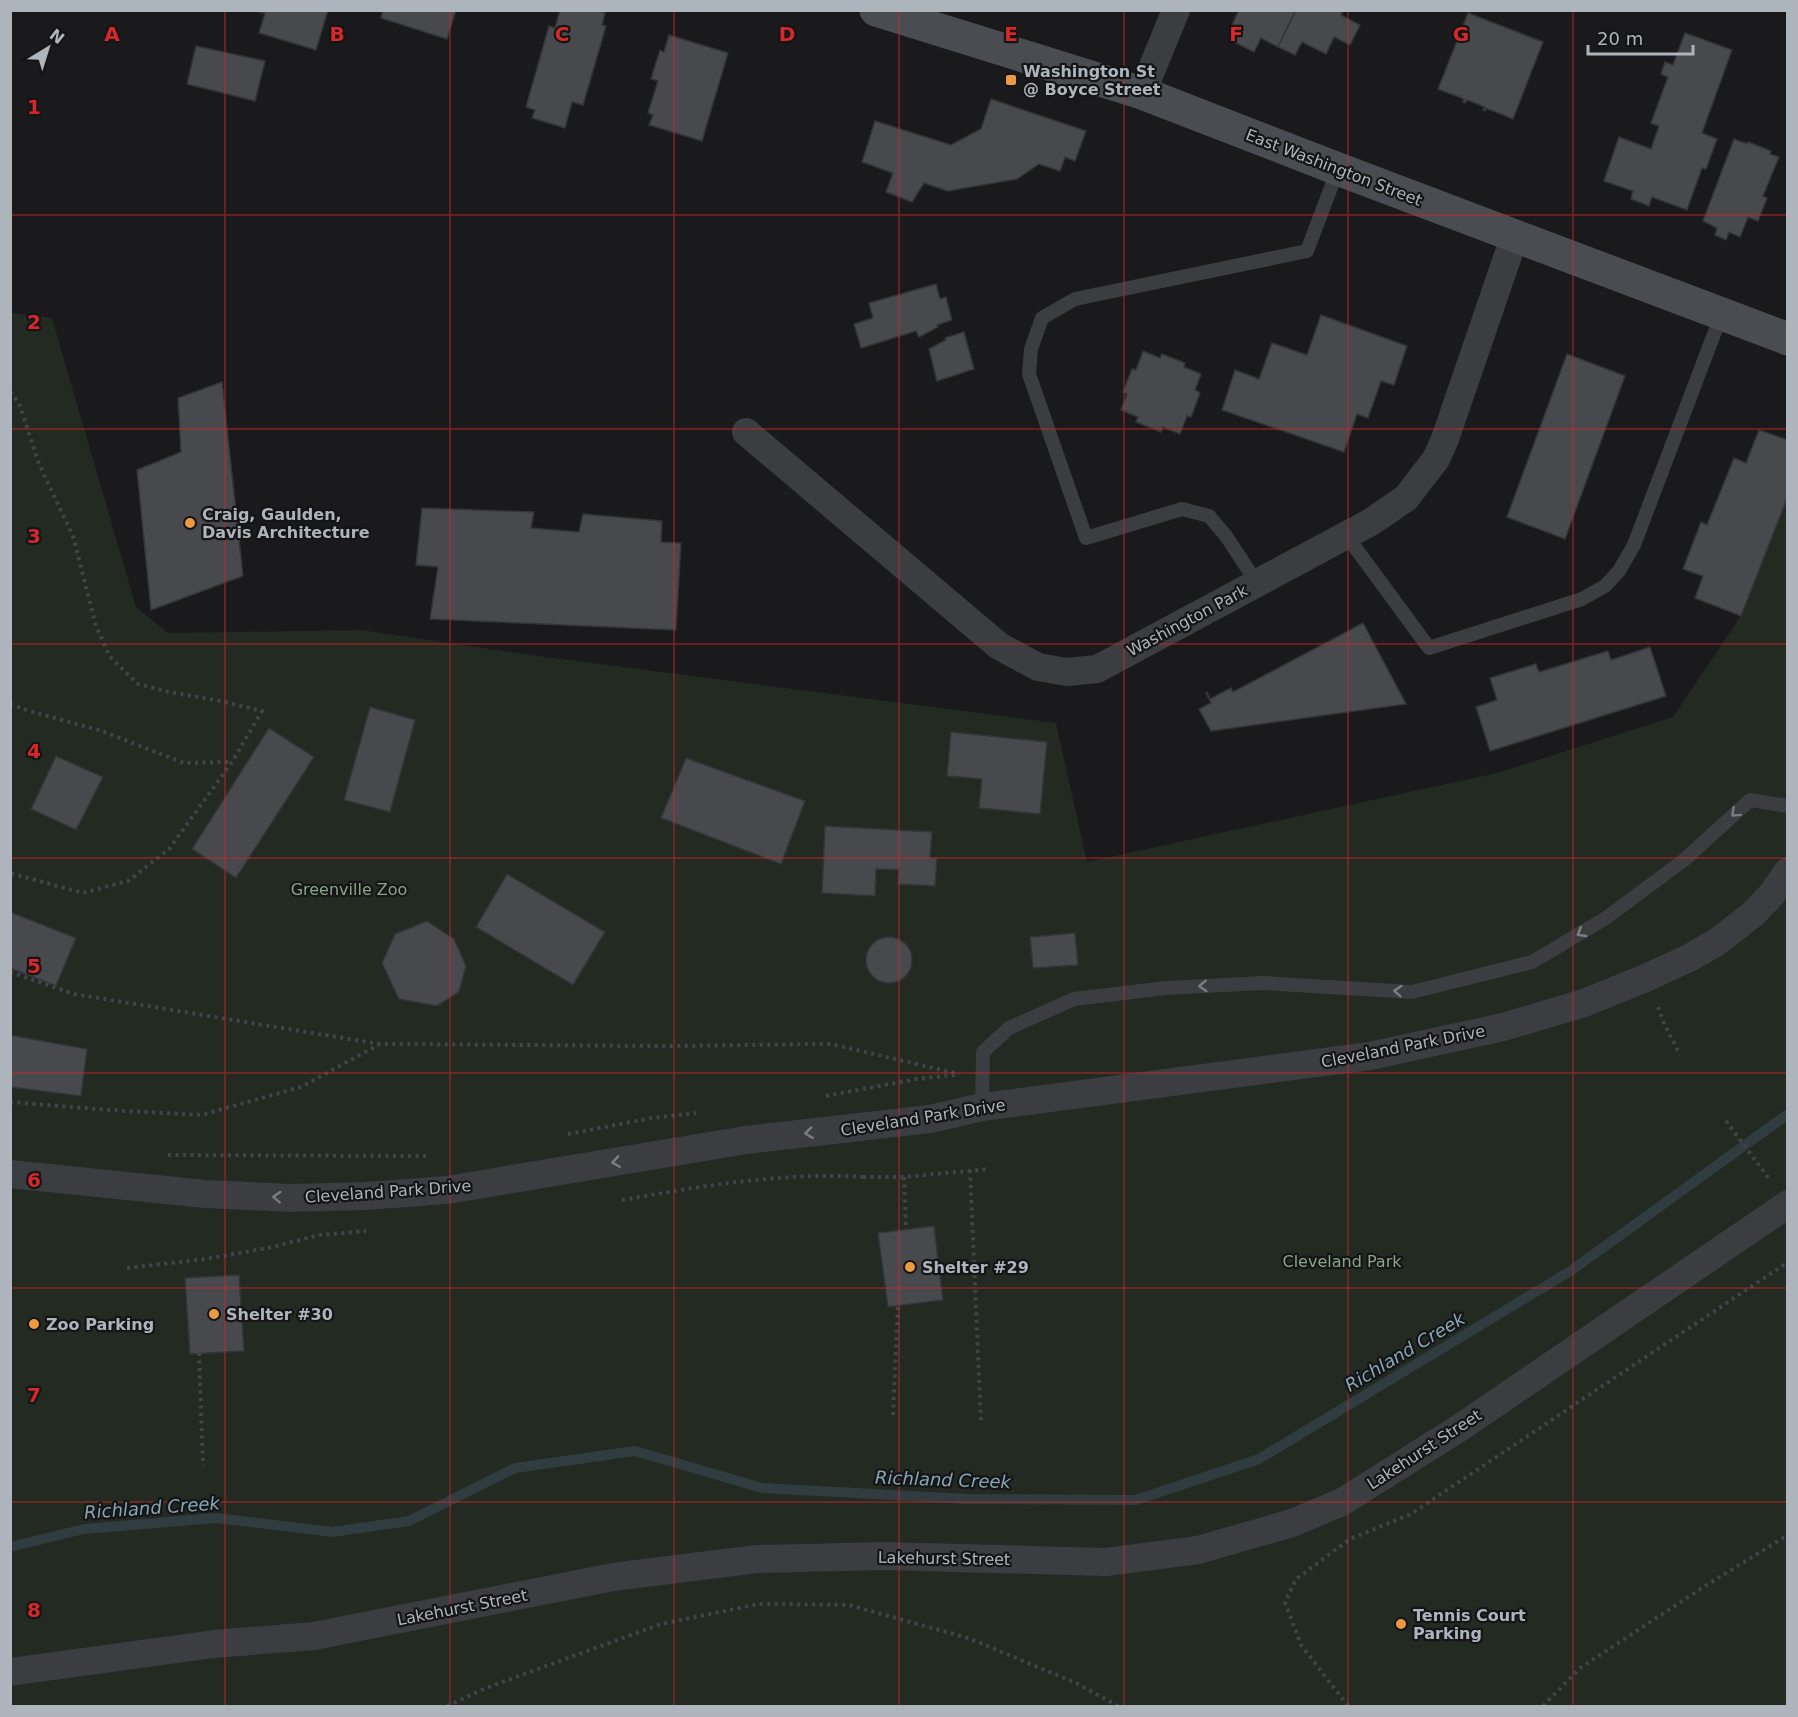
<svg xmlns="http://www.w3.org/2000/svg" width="1798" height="1717" viewBox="0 0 1798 1717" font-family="'DejaVu Sans',sans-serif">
  <rect width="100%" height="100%" fill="#1a1a1c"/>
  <path fill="#222a22" d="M 11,313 L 52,318 L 136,607 L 168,633 L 361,630 L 531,655 L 1056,723 L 1087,862 L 1497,773 L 1673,717 L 1740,617 L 1787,485 L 1787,1706 L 11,1706 Z"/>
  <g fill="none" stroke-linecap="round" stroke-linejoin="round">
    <path stroke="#303c40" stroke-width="10" d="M 10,1547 L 84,1529 L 216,1518 L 332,1532 L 409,1521 L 515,1468 L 635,1451 L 762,1488 L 967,1499 L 1136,1500 L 1259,1459 L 1572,1270 L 1788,1114"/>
  </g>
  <g fill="#47494c" stroke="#343538" stroke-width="1.5">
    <path d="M 261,10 L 328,10 L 316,50 L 259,33 L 265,13 L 260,12 Z"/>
    <path d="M 383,10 L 456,10 L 447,39 L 381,18 Z"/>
    <path d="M 560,10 L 597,10 L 605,13 L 602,25 L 606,26 L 583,105 L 572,102 L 565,128 L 532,118 L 535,110 L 526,107 L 549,26 L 555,28 Z"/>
    <path d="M 1239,10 L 1296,10 L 1278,47 L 1261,38 L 1254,52 L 1232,41 L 1239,28 L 1232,25 Z"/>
    <path d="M 1296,10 L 1343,10 L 1341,15 L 1360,25 L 1350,45 L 1334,37 L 1326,54 L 1302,42 L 1295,55 L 1278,47 Z"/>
    <path d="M 1468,13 L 1543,42 L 1513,119 L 1486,108 L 1485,111 L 1483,110 L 1485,107 L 1467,100 L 1465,103 L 1463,102 L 1464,99 L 1438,89 Z"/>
    <path d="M 1685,33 L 1732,50 L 1702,133 L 1717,139 L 1706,169 L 1702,168 L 1687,210 L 1652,197 L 1649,206 L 1631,199 L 1633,191 L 1604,181 L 1619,137 L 1651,149 L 1659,126 L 1651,123 L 1668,77 L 1661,74 L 1665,62 L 1673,65 Z"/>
    <path d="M 669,35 L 728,53 L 702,141 L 649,125 L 653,115 L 648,113 L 658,81 L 651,79 L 660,50 L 664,52 Z"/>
    <path d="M 196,46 L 265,61 L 255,101 L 187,84 Z"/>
    <path d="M 991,99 L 1086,131 L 1075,161 L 1065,157 L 1060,171 L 1039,164 L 1017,179 L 948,191 L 924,183 L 912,202 L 886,192 L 893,173 L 862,162 L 875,121 L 951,145 L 981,129 Z"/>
    <path d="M 1734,139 L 1747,144 L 1748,142 L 1771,151 L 1770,154 L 1779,157 L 1763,196 L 1767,198 L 1758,221 L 1748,217 L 1740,237 L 1729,232 L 1726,240 L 1715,235 L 1717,228 L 1703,221 Z"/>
    <path d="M 936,284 L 940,299 L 946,297 L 952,320 L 937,325 L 938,327 L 919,337 L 916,331 L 861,348 L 854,324 L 873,318 L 869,303 Z"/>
    <path d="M 1321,315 L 1407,346 L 1394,385 L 1381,381 L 1368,418 L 1357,414 L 1344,452 L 1222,410 L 1235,370 L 1259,379 L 1272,343 L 1307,355 Z"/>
    <path d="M 964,332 L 974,369 L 937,381 L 929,349 L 946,340 L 945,338 Z"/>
    <path d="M 1143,351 L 1160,358 L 1162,354 L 1185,363 L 1184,367 L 1201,374 L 1195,390 L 1200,393 L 1191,417 L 1187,416 L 1180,434 L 1163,427 L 1161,432 L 1136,422 L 1138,417 L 1121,410 L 1127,394 L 1123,392 L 1132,369 L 1136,370 Z"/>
    <path d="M 1567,354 L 1625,376 L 1565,539 L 1507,517 Z"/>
    <path d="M 222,382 L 243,576 L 151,610 L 137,470 L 181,452 L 178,398 Z"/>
    <path d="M 1759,430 L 1788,440 L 1788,496 L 1741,616 L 1695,598 L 1703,576 L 1683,569 L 1701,522 L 1707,525 L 1734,458 L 1746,463 Z"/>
    <path d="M 422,508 L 534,512 L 531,528 L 579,532 L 583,514 L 662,521 L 661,542 L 681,543 L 676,630 L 430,619 L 438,567 L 416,565 Z"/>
    <path d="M 1363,623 L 1406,704 L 1211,731 L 1199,709 L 1211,703 L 1206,693 L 1207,692 L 1210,699 L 1231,688 L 1233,692 Z"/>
    <path d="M 1650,647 L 1666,696 L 1490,751 L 1476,707 L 1497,700 L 1490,678 L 1536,664 L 1539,672 L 1608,651 L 1611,660 Z"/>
    <path d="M 370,707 L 415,720 L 390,812 L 344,800 Z"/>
    <path d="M 269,728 L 314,757 L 236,878 L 192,849 Z"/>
    <path d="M 951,732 L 1047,742 L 1040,814 L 979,808 L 982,779 L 947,776 Z"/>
    <path d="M 56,756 L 103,777 L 76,830 L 31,809 Z"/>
    <path d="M 686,758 L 805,801 L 781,864 L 661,818 Z"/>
    <path d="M 825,826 L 932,832 L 930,858 L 937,858 L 935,886 L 898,884 L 899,870 L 876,869 L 875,896 L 822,893 Z"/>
    <path d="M 507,874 L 605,932 L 573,985 L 476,927 Z"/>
    <path d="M 10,912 L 76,938 L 56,986 L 10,968 Z"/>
    <path d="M 427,921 L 454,939 L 466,966 L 459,992 L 437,1006 L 399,999 L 382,963 L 395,934 Z"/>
    <path d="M 1075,933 L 1078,965 L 1033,968 L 1030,937 Z"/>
    <circle cx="889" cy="960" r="23"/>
    <path d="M 10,1035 L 87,1049 L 81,1096 L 10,1087 Z"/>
    <path d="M 934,1226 L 943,1300 L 888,1307 L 878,1233 Z"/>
    <path d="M 239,1275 L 244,1351 L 190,1354 L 185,1278 Z"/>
  </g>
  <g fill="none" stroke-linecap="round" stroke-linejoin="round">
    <g stroke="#414448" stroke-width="4" stroke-dasharray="3 4.5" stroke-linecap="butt">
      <path d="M 10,392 L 19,403 L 39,464 L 73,536 L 96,626 L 110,657 L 138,684 L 169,692 L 220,701 L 262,711 L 232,762 L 169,849 L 128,881 L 83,893 L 10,873"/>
      <path d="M 10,704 L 29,711 L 99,730 L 184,763 L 231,762"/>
      <path d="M 10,972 L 74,994 L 380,1044 L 667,1046 L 831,1044 L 959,1074"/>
      <path d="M 1658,1007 L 1663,1021 L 1680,1055"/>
      <path d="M 826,1096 L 916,1079 L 955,1075"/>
      <path d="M 10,1102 L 108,1110 L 201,1115 L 301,1087 L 380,1044"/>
      <path d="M 1726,1121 L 1770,1180"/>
      <path d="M 568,1134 L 652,1118 L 696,1113"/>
      <path d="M 168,1155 L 427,1156"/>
      <path d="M 970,1170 L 981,1423"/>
      <path d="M 863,1177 L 904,1177 L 989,1169"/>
      <path d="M 904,1177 L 906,1230"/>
      <path d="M 622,1200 C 702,1186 782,1172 863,1177"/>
      <path d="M 127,1268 L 206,1259 L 268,1248 L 320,1235 L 366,1231"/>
      <path d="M 199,1353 L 203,1466"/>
      <path d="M 893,1415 L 898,1306"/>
      <path d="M 447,1706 L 486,1688 L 661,1624 L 759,1604 L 849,1605 L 968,1638 L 1076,1683 L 1118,1706"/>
      <path d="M 1348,1706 L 1301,1645 L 1285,1602 L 1296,1579 L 1350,1539 L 1411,1514 L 1788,1262"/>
      <path d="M 1543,1706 L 1580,1668 L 1705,1586 L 1788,1535"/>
    </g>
    <g stroke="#3b3d41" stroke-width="14">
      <path d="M 1346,535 L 1429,648 L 1582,599 L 1605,586 L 1619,571 L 1634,545 L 1722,313"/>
      <path d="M 1257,583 L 1226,536 L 1209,516 L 1182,509 L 1086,538 L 1029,374 L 1031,349 L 1042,318 L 1075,299 L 1307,251 L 1338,169"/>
      <path d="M 982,1107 L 983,1052 L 1009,1028 L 1074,999 L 1166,988 L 1263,983 L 1412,992 L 1532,962 L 1606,918 L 1684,860 L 1750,800 L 1788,806"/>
    </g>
    <g stroke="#3b3d41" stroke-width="28">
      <path d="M 1142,93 L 1176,10"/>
      <path d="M 746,432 L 999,646 L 1038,667 L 1067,672 L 1097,669 L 1371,522 L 1406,498 L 1436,459 L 1445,439 L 1515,235"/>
      <path d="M 10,1174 L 205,1194 L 291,1198 L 366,1196 L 447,1190 L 746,1140 L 930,1119 L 982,1107 L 1370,1056 L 1503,1027 L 1584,1003 L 1648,977 L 1691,957 L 1717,942 L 1753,914 L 1772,894 L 1788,871"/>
      <path d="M 10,1672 L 214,1644 L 314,1636 L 613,1577 L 757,1559 L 884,1556 L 1106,1562 L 1198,1550 L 1292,1523 L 1342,1502 L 1458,1429 L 1788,1204"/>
    </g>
    <path stroke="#494c51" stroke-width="33" d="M 876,10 L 1142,93 L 1338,169 L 1788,339"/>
  </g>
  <defs><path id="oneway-chevron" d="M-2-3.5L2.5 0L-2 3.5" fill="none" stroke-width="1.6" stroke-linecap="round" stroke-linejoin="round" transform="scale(1.5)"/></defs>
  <g stroke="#7a7e84">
    <use href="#oneway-chevron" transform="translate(1735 813) rotate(138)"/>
    <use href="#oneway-chevron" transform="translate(1581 933) rotate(149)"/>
    <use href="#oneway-chevron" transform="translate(1203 986) rotate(177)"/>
    <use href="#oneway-chevron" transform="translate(1398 991) rotate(-176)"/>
    <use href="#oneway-chevron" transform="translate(809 1133) rotate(173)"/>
    <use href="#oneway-chevron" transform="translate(616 1162) rotate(171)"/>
    <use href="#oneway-chevron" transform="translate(277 1197) rotate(-177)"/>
  </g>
  <path fill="none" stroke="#d62828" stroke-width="1.5" stroke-opacity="0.55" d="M 225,10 L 225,1706M 450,10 L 450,1706M 674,10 L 674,1706M 899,10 L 899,1706M 1124,10 L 1124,1706M 1348,10 L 1348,1706M 1573,10 L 1573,1706M 10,215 L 1788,215M 10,429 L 1788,429M 10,644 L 1788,644M 10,858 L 1788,858M 10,1073 L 1788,1073M 10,1288 L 1788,1288M 10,1502 L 1788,1502"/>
  <g fill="#ec9942" stroke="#151517" stroke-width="2">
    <rect x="1005" y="74" width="12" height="12" rx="3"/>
    <circle cx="190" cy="523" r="6"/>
    <circle cx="910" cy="1267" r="6"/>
    <circle cx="214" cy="1314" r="6"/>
    <circle cx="34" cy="1324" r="6"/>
    <circle cx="1401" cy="1624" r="6"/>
  </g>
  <g text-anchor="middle" stroke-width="4.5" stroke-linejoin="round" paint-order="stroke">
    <g font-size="16" font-weight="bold" fill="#adb4bb" stroke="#151517" text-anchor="start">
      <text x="1023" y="77">Washington St<tspan x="1023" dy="18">@ Boyce Street</tspan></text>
      <text x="202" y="520">Craig, Gaulden,<tspan x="202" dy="18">Davis Architecture</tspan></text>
      <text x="922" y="1273">Shelter #29</text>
      <text x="226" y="1320">Shelter #30</text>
      <text x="46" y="1330">Zoo Parking</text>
      <text x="1413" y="1621">Tennis Court<tspan x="1413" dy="18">Parking</tspan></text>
    </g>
    <g font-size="16" fill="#adb4bb" stroke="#151517">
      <text transform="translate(1334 167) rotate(21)" y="6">East Washington Street</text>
      <text transform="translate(1187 620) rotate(-28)" y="6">Washington Park</text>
      <text transform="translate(1403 1046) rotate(-11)" y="6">Cleveland Park Drive</text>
      <text transform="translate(923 1117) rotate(-9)" y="6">Cleveland Park Drive</text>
      <text transform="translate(388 1191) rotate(-4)" y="6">Cleveland Park Drive</text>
      <text transform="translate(1424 1449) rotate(-33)" y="6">Lakehurst Street</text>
      <text transform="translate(944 1558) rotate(1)" y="6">Lakehurst Street</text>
      <text transform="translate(462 1607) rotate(-11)" y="6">Lakehurst Street</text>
    </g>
    <g font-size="16" fill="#88a585" stroke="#151517">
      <text x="349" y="895">Greenville Zoo</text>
      <text x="1342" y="1267">Cleveland Park</text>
    </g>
    <g font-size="18" font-style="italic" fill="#86a6b4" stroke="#151517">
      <text transform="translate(1405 1352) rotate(-31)" y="6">Richland Creek</text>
      <text transform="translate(943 1480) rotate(2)" y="6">Richland Creek</text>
      <text transform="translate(152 1508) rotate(-4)" y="6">Richland Creek</text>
    </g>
  </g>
  <g font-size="20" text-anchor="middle" font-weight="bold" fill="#d62828" stroke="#151517" stroke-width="4.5" stroke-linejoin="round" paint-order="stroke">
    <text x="112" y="41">A</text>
    <text x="337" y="41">B</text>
    <text x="562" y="41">C</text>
    <text x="787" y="41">D</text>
    <text x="1011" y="41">E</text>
    <text x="1236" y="41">F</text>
    <text x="1461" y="41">G</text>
    <text x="34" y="114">1</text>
    <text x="34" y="329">2</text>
    <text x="34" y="543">3</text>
    <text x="34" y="758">4</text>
    <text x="34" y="973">5</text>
    <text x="34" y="1187">6</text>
    <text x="34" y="1402">7</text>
    <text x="34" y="1617">8</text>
  </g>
  <rect width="1798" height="1717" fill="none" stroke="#adb4bb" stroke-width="24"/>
  <g transform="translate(48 48) rotate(38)" stroke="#151517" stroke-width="4.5" paint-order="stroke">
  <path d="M0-4.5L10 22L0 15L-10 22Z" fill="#adb4bb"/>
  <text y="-9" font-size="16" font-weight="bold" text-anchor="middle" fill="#adb4bb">N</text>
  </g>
  <path d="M1588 45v9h105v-9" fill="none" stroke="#adb4bb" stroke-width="3"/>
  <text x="1597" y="45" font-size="18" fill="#adb4bb" stroke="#151517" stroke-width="4.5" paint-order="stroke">20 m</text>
</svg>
